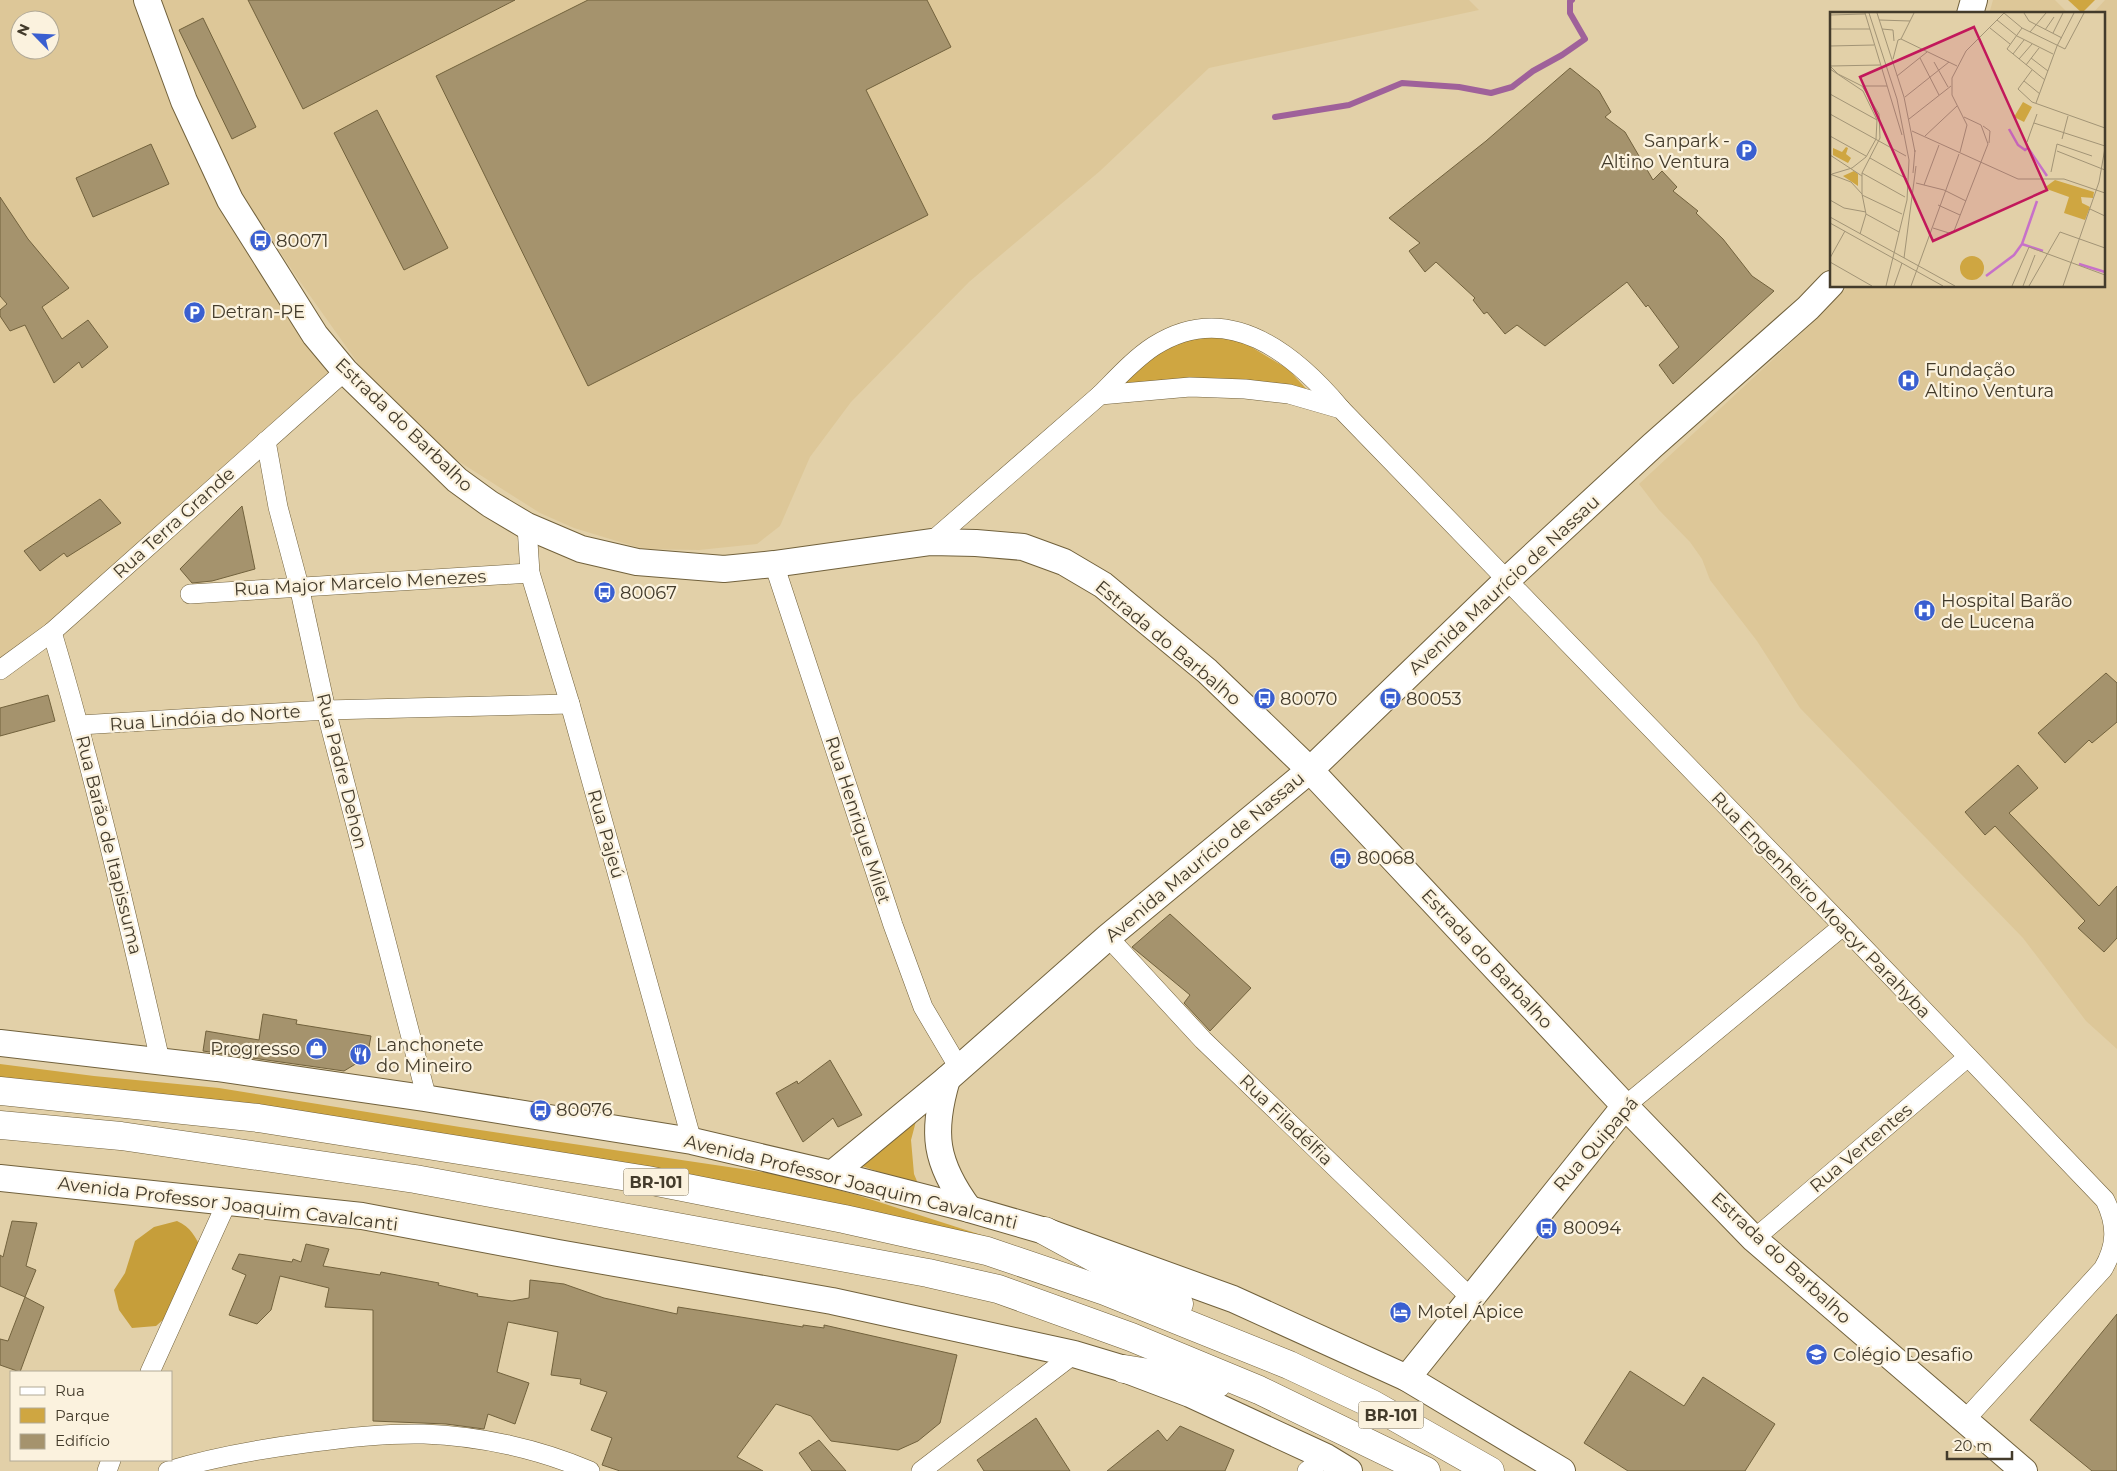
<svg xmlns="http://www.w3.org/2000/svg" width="2117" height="1471" viewBox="0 0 2117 1471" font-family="Montserrat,sans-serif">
  <rect width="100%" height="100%" fill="#e2d0a8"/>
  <g fill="#ddc798" fill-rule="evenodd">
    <path d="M 0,0 L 141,0 L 332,373 L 64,613 L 0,663 ZM 20,20 L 50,20 L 50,50 L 20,50 Z"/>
    <path d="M 155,0 L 1469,0 L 1479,10 L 1209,68 L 1100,171 L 969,282 L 851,402 L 810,457 L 780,526 L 757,544 L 699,550 L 643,549 L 574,528 L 540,513 L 444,452 L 367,376 L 296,276 L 229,175 Z"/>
    <path d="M 1993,0 L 2055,0 L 2069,14 L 1989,14 Z"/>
    <path d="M 2105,0 L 2117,0 L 2117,1049 L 2086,1021 L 2023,938 L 1800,708 L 1757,641 L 1710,580 L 1702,559 L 1690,542 L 1659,510 L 1639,484 L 1809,326 L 1848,286 L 2103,286 L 2103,14 L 2092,14 Z"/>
  </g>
  <g fill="#cfa641">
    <path d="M 2068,0 L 2095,0 L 2082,13 Z"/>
    <path d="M 1217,334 L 1248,345 L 1288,369 L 1311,394 L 1119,384 L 1160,344 Z"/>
    <path d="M 0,1064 L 94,1076 L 219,1088 L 460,1127 L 782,1175 L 857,1195 L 997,1240 L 234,1101 L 121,1095 L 0,1081 Z"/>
    <path d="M 920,1106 L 911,1140 L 914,1174 L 919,1186 L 859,1165 Z"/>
  </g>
  <path fill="#c69e3a" d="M 177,1221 C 191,1227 195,1237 202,1249 L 173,1311 L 156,1326 L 132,1328 L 119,1310 L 114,1290 L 125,1273 L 135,1241 L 154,1227 Z"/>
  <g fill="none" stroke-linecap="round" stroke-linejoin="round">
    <path stroke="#9f619a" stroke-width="6" d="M 1275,117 L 1349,105 L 1402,83 L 1459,87 L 1491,93 L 1512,87 L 1533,71 L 1562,55 L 1585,39 L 1570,13 L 1570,1 L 1572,0"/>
  </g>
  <g fill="#a5936d" stroke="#72623d">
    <path d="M 248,0 L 515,0 L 303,109 Z"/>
    <path d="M 588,0 L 927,0 L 951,47 L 866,90 L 928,215 L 588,386 L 436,76 Z"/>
    <path d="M 203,18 L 256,127 L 232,139 L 179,30 Z"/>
    <path d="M 1570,68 L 1599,91 L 1611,112 L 1605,117 L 1625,132 L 1653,180 L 1662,171 L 1677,187 L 1673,191 L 1698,211 L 1696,213 L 1723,239 L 1752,276 L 1774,291 L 1673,384 L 1659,365 L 1679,347 L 1648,305 L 1646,307 L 1627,282 L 1545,346 L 1517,325 L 1505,334 L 1487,312 L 1484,314 L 1473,300 L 1475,298 L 1436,262 L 1425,272 L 1409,251 L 1420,243 L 1389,218 L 1486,141 Z"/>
    <path d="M 377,110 L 448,248 L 404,270 L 334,133 Z"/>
    <path d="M 151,144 L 169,184 L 93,217 L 76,178 Z"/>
    <path d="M 0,197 L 28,239 L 69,288 L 42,307 L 62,339 L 88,320 L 108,347 L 82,368 L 79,362 L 54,383 L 25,325 L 10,331 L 0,316 L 0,310 L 7,304 L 0,296 Z"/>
    <path d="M 100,499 L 121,523 L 67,557 L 64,553 L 40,571 L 24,551 Z"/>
    <path d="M 242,506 L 255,569 L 212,581 L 192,583 L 180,569 Z"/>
    <path d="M 2106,673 L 2117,683 L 2117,722 L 2092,743 L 2089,740 L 2065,763 L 2038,733 Z"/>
    <path d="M 48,695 L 55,721 L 0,736 L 0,708 Z"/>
    <path d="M 2018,765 L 2038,788 L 2009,813 L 2099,906 L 2117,886 L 2117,938 L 2104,952 L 2078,928 L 2085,921 L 1995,826 L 1985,835 L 1965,812 Z"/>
    <path d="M 1170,914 L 1251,988 L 1210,1031 L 1184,1003 L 1190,995 L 1132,947 Z"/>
    <path d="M 263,1014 L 297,1020 L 296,1024 L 371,1036 L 367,1057 L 344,1071 L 203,1051 L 206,1031 L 259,1040 Z"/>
    <path d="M 830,1060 L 862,1115 L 838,1127 L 833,1118 L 803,1142 L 776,1093 L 797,1081 L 798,1084 Z"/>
    <path d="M 12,1221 L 37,1223 L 26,1266 L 36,1270 L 25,1297 L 0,1286 L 0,1255 L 3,1257 Z"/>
    <path d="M 306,1244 L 329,1249 L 323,1266 L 380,1275 L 381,1272 L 439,1283 L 438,1285 L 478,1294 L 477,1296 L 512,1301 L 529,1298 L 530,1280 L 564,1284 L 604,1298 L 677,1314 L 678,1307 L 803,1327 L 803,1325 L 824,1328 L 824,1325 L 957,1355 L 940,1423 L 918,1441 L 898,1450 L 831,1441 L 811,1416 L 776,1404 L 737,1457 L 763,1471 L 620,1471 L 602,1465 L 612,1438 L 591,1430 L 607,1392 L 580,1384 L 581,1379 L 551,1375 L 558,1332 L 508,1322 L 497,1372 L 529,1383 L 515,1424 L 488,1414 L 484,1429 L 446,1424 L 373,1421 L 373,1310 L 325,1307 L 329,1288 L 280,1276 L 271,1310 L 257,1324 L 229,1315 L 246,1275 L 232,1269 L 239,1254 L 292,1262 L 293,1259 L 301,1262 Z"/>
    <path d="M 25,1297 L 44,1307 L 20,1372 L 0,1365 L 0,1339 L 8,1341 Z"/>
    <path d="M 2117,1314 L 2117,1471 L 2092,1471 L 2030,1420 Z"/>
    <path d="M 1630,1371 L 1684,1406 L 1703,1377 L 1775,1424 L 1745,1471 L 1628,1471 L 1584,1443 Z"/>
    <path d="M 1036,1418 L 1070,1471 L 984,1471 L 977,1460 Z"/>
    <path d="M 1180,1426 L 1234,1450 L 1225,1471 L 1107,1471 L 1158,1430 L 1167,1441 Z"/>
    <path d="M 819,1440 L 846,1471 L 812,1471 L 799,1453 Z"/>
  </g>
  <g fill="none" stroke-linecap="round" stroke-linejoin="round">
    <defs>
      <g id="street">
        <path d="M 1100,395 C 1117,378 1134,359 1154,346 C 1228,299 1294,353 1341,409"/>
        <path d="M 266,441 L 278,507 L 299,586 L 326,710 L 427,1099"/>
        <path d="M 527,526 L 530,573 L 570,704 L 692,1141"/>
        <path d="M 931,542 L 1100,395 L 1190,387 L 1245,389 L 1289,394 L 1341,409 L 1843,926 L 2105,1200 C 2117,1225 2117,1245 2103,1269 L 1964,1421"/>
        <path d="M 774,564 L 893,925 L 923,1007 L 959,1068"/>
        <path d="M 190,594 L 530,573"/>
        <path d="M 52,632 C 94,773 127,917 160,1060"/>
        <path d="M 0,670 L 52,632 L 345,371"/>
        <path d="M 80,725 L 326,710 L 570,704"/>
        <path d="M 1108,937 L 1203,1040 L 1470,1297"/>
        <path d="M 1625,1106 L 1843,926"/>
        <path d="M 1754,1239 L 1968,1057"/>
        <path d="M 150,1372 L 227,1202"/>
        <path d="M 107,1471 L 111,1460"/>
        <path d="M 168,1471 C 213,1457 260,1449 306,1443 C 345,1438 385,1433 424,1434 C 480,1436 539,1449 590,1471"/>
        <path d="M 921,1471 L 1074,1354"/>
        <path d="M 1307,1471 L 1326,1457"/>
      </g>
      <g id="secondary">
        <path d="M 147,0 L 184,101 L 230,200 L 315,335 L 345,371 L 457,480 L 490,504 L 527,526 L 581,549 L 637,562 L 724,569 L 774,564 L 931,542 L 976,543 L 1023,547 L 1064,562 L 1103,585 L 1207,671 L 1310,770 L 1625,1106 L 1754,1239 L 2024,1471"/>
        <path d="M 1970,14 L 1974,0"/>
        <path d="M 0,1043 L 217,1068 L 424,1098 L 692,1141 L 832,1174 L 969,1209 L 1045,1231 L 1233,1299 L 1407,1378 L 1562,1471"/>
        <path d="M 947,1079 C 931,1133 935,1163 969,1209"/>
        <path d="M 832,1174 L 947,1079 L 1108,937 L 1310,770 L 1507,580 L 1652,446 L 1808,308 L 1831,284"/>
        <path d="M 0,1178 L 362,1216 L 558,1253 L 832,1301 L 1074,1354 L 1124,1369 L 1190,1394 L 1326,1457 L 1349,1471"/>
        <path d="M 1407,1378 L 1625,1106"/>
      </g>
      <g id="highway">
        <path d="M 0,1091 L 258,1118 L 647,1180 L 844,1219 L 987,1251 L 1105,1291 L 1289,1365 L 1372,1404 L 1490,1471"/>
        <path d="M 0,1125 L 121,1136 L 415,1179 L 928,1273 L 998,1289 L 1131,1337 L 1259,1390 L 1426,1471"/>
        <path d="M 1045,1231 L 1179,1304"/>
        <path d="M 1124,1369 L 1217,1384"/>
      </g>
    </defs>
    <use href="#street" stroke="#71613c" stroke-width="20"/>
    <use href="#secondary" stroke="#71613c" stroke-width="28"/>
    <use href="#highway" stroke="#71613c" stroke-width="29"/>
    <use href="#street" stroke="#fff" stroke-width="19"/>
    <use href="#secondary" stroke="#fff" stroke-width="26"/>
    <use href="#highway" stroke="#fff" stroke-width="28"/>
  </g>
  <defs>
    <symbol id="parking-disc" viewBox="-11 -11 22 22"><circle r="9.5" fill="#3a5fd0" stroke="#fbf2de"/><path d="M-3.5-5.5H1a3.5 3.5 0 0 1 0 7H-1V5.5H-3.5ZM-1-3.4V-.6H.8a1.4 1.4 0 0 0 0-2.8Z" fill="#fff"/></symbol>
    <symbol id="bus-disc" viewBox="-11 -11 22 22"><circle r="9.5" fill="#3a5fd0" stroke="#fbf2de"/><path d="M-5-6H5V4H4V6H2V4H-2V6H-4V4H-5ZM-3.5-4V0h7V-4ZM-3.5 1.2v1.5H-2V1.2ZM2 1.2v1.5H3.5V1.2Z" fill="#fff"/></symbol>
    <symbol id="hospital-disc" viewBox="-11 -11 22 22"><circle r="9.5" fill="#3a5fd0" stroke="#fbf2de"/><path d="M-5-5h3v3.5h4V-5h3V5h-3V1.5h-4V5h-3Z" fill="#fff"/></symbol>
    <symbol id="shop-disc" viewBox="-11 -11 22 22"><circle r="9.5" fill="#3a5fd0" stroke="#fbf2de"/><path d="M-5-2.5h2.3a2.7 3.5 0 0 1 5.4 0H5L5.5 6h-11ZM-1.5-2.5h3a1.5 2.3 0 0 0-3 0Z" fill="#fff"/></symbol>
    <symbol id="restaurant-disc" viewBox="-11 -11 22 22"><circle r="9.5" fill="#3a5fd0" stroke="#fbf2de"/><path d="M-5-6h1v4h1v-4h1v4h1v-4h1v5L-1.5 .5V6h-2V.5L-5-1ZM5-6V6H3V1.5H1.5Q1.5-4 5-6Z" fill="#fff"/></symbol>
    <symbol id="hotel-disc" viewBox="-11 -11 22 22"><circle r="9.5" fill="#3a5fd0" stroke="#fbf2de"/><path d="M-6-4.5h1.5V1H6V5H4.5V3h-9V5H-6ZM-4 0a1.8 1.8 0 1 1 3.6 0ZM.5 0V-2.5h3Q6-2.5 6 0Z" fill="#fff"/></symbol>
    <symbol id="school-disc" viewBox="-11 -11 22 22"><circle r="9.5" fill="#3a5fd0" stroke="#fbf2de"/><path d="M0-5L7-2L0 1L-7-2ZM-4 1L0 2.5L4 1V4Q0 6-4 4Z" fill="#fff"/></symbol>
  </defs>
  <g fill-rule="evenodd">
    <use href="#parking-disc" x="1734" y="138" width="25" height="25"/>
    <use href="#bus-disc" x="248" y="228" width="25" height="25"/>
    <use href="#parking-disc" x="182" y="300" width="25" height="25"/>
    <use href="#hospital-disc" x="1896" y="368" width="25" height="25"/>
    <use href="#bus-disc" x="592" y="580" width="25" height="25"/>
    <use href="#hospital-disc" x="1912" y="598" width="25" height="25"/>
    <use href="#bus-disc" x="1252" y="686" width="25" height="25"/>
    <use href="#bus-disc" x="1378" y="686" width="25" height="25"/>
    <use href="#bus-disc" x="1328" y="846" width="25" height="25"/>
    <use href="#shop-disc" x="304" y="1036" width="25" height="25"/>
    <use href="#restaurant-disc" x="348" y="1042" width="25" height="25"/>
    <use href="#bus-disc" x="528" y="1098" width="25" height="25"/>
    <use href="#bus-disc" x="1534" y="1216" width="25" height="25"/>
    <use href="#hotel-disc" x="1388" y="1300" width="25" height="25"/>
    <use href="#school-disc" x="1804" y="1342" width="25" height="25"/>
  </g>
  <g text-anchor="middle" stroke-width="4.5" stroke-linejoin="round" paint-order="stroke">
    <g fill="#fbf2de" stroke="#7a7261" stroke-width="1">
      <rect x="623.5" y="1168.5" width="65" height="27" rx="4"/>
      <rect x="1358.5" y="1401.5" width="65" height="27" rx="4"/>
    </g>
    <g font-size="16" font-weight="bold" fill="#433b2b">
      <text x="656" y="1188">BR-101</text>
      <text x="1391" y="1421">BR-101</text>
    </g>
    <g font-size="18" fill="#433b2b" stroke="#fbf2de" text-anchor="start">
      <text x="1730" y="147" text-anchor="end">Sanpark -<tspan x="1730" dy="21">Altino Ventura</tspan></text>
      <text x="276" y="247">80071</text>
      <text x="211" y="318">Detran-PE</text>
      <text x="1925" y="376">Fundação<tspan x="1925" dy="21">Altino Ventura</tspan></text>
      <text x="620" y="599">80067</text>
      <text x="1941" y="607">Hospital Barão<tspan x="1941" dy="21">de Lucena</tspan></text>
      <text x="1280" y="705">80070</text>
      <text x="1406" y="705">80053</text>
      <text x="1357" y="864">80068</text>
      <text x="376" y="1051">Lanchonete<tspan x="376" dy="21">do Mineiro</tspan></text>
      <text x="300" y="1055" text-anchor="end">Progresso</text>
      <text x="556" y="1116">80076</text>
      <text x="1563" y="1234">80094</text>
      <text x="1417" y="1318">Motel Ápice</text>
      <text x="1833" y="1361">Colégio Desafio</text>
    </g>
    <g font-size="18" fill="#433b2b" stroke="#fbf2de">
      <text transform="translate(404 425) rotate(44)" y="6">Estrada do Barbalho</text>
      <text transform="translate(174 523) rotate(-42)" y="6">Rua Terra Grande</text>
      <text transform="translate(360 583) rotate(-3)" y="6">Rua Major Marcelo Menezes</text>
      <text transform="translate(1504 585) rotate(-43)" y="6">Avenida Maurício de Nassau</text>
      <text transform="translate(1168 643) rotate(40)" y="6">Estrada do Barbalho</text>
      <text transform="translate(205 718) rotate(-4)" y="6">Rua Lindóia do Norte</text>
      <text transform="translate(342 771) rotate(76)" y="6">Rua Padre Dehon</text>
      <text transform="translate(858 820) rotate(72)" y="6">Rua Henrique Milet</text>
      <text transform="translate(606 834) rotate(74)" y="6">Rua Pajeú</text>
      <text transform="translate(109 845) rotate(76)" y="6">Rua Barão de Itapissuma</text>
      <text transform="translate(1205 857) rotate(-40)" y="6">Avenida Maurício de Nassau</text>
      <text transform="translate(1821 905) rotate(46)" y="6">Rua Engenheiro Moacyr Parahyba</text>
      <text transform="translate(1487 959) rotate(47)" y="6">Estrada do Barbalho</text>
      <text transform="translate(1286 1120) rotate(44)" y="6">Rua Filadélfia</text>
      <text transform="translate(1596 1144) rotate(-49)" y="6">Rua Quipapá</text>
      <text transform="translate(1861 1148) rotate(-40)" y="6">Rua Vertentes</text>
      <text transform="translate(851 1182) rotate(14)" y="6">Avenida Professor Joaquim Cavalcanti</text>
      <text transform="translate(228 1204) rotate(7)" y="6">Avenida Professor Joaquim Cavalcanti</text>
      <text transform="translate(1781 1258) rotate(43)" y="6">Estrada do Barbalho</text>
    </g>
  </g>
  <g transform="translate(1830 12)">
    <rect width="275" height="275" fill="#e2d0a8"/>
    <path d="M 193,90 L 202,95 L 194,110 L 184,105 ZM 16,135 L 18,136 L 16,142 L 21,146 L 18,151 L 3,143 L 3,136 L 12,140 ZM 24,159 L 28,162 L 28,174 L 13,164 ZM 225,168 L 264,180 L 263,186 L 251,185 L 252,191 L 260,195 L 255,208 L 234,201 L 239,185 L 214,176 ZM130 256a12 12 0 1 1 24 0a12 12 0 1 1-24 0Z" fill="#cfa641"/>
    <path fill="none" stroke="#c771c9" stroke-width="2.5" d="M 179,117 L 188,133 L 195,138 L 198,136 L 217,164M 192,232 L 207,189M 249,252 L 275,260M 156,264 L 184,243 L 192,232 L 213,239"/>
    <path fill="none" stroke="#a29476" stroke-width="1" d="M 35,1 L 72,123M 39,1 L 67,87 L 79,148 L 77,188 L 56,274M 47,1 L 74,85 L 85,140M 174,1 L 192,16 L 235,37 L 254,1M 194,1 L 199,9 L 232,26M 0,3 L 35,2M 49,8 L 80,9M 167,8 L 187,24 L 223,42M 160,16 L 180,32M 192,16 L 177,37 L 215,68M 0,17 L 40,17M 52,17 L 63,18 L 64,29M 215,18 L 224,5M 200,20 L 216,1M 223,21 L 233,1M 71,27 L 127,54M 0,34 L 44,33M 183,42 L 194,28M 90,46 L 109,83M 201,46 L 218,59M 63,47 L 68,28 L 71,27 L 84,1M 189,47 L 202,32M 104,50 L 118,75M 196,53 L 209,36M 0,54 L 8,62 L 32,74 L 49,102 L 50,126 L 32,161 L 32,182M 1,54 L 50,53M 0,57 L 33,79 L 47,108 L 46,127 L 36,145 L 22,156 L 2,162M 202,58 L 188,77 L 202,90 L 275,116M 67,64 L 97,40M 194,69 L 210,82M 33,74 L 57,74M 0,82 L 47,108M 75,85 L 119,50M 206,91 L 227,34 L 244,1M 0,102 L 76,144M 79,107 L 121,74M 204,111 L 275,134M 153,114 L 160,119 L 159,131M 82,119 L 188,167 L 234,167 L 275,181M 0,124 L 36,144M 95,124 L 127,94M 232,127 L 238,104M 197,130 L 207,102M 227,139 L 275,158M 130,140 L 137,113 L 122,83 L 122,66 L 136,39 L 174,1M 0,143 L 32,164M 40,146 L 77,167M 221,160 L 227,132 L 262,144M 32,161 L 75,185M 83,161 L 85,138M 0,162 L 21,170 L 32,182 L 36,202 L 30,222M 86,171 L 114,178 L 136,189M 94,173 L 109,133M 32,183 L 72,202M 0,188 L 14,196 L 36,200M 108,193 L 130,203M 260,197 L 275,204M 36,202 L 69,220M 0,205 L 125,274M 0,211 L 113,274M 103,216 L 119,221 L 124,219 L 158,132 L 151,113 L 134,105M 0,246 L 15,219M 74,246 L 86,154M 0,250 L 42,274M 64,274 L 72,251M 81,274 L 129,142M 182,274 L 199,235 L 275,263M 193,274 L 205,243M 199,274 L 230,220 L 275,236M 233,274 L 269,170 L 275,136"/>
    <path fill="#c2185b" fill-opacity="0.15" stroke="#c2185b" stroke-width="2.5" d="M 144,15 L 217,178 L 103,229 L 30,65 Z"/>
    <rect width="275" height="275" fill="none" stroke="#433b2b" stroke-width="2.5"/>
  </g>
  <rect x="10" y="1371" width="162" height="90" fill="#fbf2de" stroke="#b1a996"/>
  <rect x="20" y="1387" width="25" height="8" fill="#ffffff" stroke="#b1a996"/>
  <text x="55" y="1396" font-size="15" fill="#433b2b">Rua</text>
  <rect x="20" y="1408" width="25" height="15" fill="#cfa641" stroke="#b1a996"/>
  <text x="55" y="1421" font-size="15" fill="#433b2b">Parque</text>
  <rect x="20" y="1434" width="25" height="15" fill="#a5936d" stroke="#b1a996"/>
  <text x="55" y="1446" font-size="15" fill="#433b2b">Edifício</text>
  <g transform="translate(35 35) rotate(294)"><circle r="24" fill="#fbf2de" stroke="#b1a996"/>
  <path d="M0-4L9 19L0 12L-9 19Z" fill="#3a5fd0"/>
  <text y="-8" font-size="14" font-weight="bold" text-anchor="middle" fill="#433b2b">N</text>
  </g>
  <path d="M1947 1451v8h65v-8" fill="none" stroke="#433b2b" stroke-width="2.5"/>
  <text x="1954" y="1451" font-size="15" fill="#433b2b" stroke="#fbf2de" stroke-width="4" paint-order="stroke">20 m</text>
</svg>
